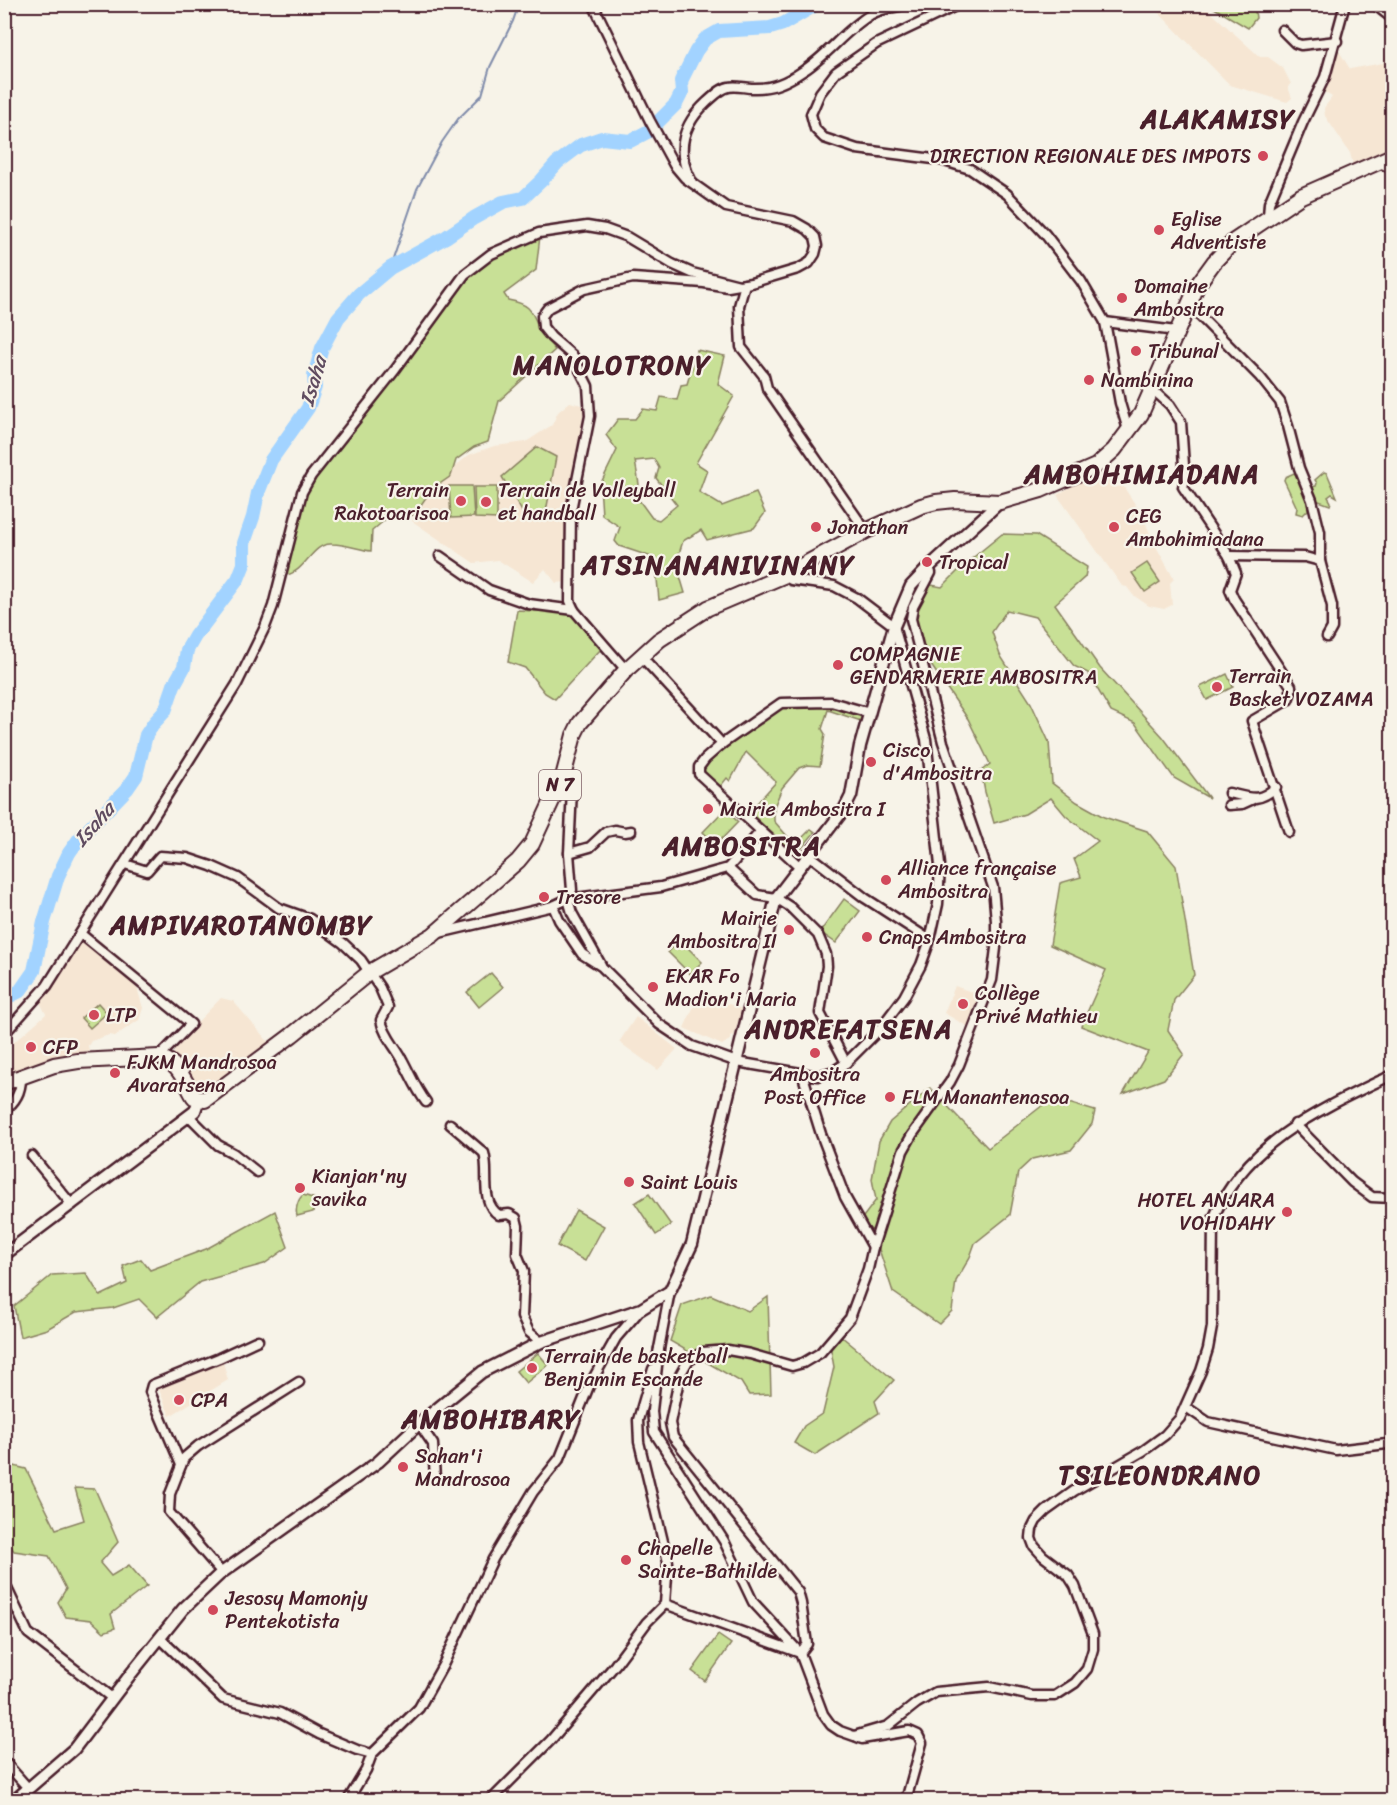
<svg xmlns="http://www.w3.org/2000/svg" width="1397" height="1805" viewBox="0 0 1397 1805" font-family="Sriracha,sans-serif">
  <rect width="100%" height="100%" fill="#f7f3e8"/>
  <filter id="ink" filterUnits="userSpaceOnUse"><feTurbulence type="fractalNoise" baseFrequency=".0167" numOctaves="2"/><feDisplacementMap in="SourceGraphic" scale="12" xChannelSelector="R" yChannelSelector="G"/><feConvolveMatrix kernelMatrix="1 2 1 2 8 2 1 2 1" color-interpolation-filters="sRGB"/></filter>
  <g filter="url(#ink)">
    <g fill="#f6e6d3">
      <path d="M 1156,4 L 1203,5 L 1260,57 L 1268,57 L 1283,68 L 1291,84 L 1288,87 L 1292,98 L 1287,102 L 1230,85 L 1154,8 Z"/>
      <path d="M 1389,45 L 1392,46 L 1392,102 L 1383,106 L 1392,138 L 1392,150 L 1353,165 L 1350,153 L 1325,116 L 1324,108 L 1332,97 L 1323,91 L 1339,51 L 1350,69 L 1383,63 Z"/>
      <path d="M 570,402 L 585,406 L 568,509 L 566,582 L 556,583 L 545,569 L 533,582 L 498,560 L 474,563 L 412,521 L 436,482 L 469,455 L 494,446 L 526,442 L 552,425 L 558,412 Z"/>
      <path d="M 1100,470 L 1114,487 L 1123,486 L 1143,516 L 1152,539 L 1174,579 L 1170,583 L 1172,605 L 1164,609 L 1149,606 L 1133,595 L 1127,587 L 1122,586 L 1057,495 Z"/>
      <path d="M 83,937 L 135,981 L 143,1008 L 139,1020 L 115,1036 L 109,1035 L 91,1041 L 88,1046 L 90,1054 L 86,1057 L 5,1077 L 4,1051 L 46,1014 L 39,1000 Z"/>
      <path d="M 955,986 L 980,995 L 970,1028 L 944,1013 Z"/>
      <path d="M 700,993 L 742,1009 L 734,1036 L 731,1035 L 731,1039 L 722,1045 L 684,1028 Z"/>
      <path d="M 221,998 L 233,1001 L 271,1045 L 208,1094 L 195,1092 L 174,1057 L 175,1045 Z"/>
      <path d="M 636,1017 L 677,1049 L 658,1070 L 619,1042 Z"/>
      <path d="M 223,1362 L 228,1380 L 170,1416 L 157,1385 Z"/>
    </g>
    <g fill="#c8e096" stroke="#898060" stroke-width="1.5" fill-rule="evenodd">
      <path d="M 1209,5 L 1248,5 L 1255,11 L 1256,18 L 1248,28 Z"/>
      <path d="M 540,236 L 536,270 L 504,294 L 508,300 C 528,304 531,308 538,326 C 542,335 549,343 555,350 L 499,401 L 488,442 L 474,447 L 456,460 L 451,476 L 431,490 L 414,515 L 387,518 L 372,531 L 371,551 C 358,549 345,544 332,544 C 311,543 307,571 286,575 L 304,492 L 314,477 L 467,276 L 493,257 Z"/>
      <path d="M 697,350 L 725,356 L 718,384 L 734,396 L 696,463 L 707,470 L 699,492 L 722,506 L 756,493 L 765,513 L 754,528 L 707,540 L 701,530 L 683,541 L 676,563 L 685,593 L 659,600 L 655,558 L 619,546 L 615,541 L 620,527 L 602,515 L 600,485 L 617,450 L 606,435 L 618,419 L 635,419 L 643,409 L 657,411 L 661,397 L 677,400 L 681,385 L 687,384 ZM 654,459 L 659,468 L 656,478 L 677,505 L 659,520 L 652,518 L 636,496 L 639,484 L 635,461 Z"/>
      <path d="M 537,447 L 556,457 L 546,512 L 544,515 L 527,520 L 502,477 Z"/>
      <path d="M 1324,472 L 1327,473 L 1337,497 L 1332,494 L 1328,497 L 1331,502 L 1330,505 L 1316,500 L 1312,487 L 1316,486 L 1317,483 L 1315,480 Z"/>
      <path d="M 1294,473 C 1305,480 1306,498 1308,510 L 1303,515 L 1296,513 L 1297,508 L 1284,480 L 1285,477 Z"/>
      <path d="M 449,486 L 472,486 L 474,517 L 451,518 Z"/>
      <path d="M 474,487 L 497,487 L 497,519 L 475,518 Z"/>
      <path d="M 1002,534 L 1036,535 L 1087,567 L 1085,577 L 1055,604 L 1100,668 L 1163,737 L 1209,798 L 1174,778 L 1135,723 L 1111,712 L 1088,673 L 1074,666 L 1035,617 L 1007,610 L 992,632 L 1000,655 L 1031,703 L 1049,742 L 1052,783 L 1077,802 L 1104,817 L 1147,831 L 1176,866 L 1194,975 L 1174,1000 L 1168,1030 L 1184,1054 L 1164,1079 L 1123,1094 L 1148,1052 L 1081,1026 L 1106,970 L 1050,945 L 1060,883 L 1081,877 L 1074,859 L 1098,841 L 1066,816 L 1051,798 L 1025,814 L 994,823 L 985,792 L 981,771 L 990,764 L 968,719 L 920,649 L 914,615 L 926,584 L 942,587 L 964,565 Z"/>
      <path d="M 1147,563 L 1160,582 L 1145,592 L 1132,573 Z"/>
      <path d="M 517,610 L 570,613 L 601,649 L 555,699 L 545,693 L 525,668 L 508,662 Z"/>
      <path d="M 1227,674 L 1233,687 L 1207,700 L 1200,687 Z"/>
      <path d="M 782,706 L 830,706 L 863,716 L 861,721 L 828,710 L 822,729 L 825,734 L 820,766 L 807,765 L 799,768 L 782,788 L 774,807 L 774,821 L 788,837 L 800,840 L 811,829 L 815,832 L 796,855 L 749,812 L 776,782 L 746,752 L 730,781 L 727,778 L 719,788 L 702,771 L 703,765 L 713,756 Z"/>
      <path d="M 725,809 L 738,822 L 716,845 L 703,832 Z"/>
      <path d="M 844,899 L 860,911 L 836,943 L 820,932 Z"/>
      <path d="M 680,940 L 702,962 L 690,974 L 668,952 Z"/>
      <path d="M 491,973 L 503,987 L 479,1007 L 467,992 Z"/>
      <path d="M 98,1003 L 107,1013 L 90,1028 L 81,1018 Z"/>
      <path d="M 930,1088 L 988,1148 L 1052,1098 L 1095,1111 L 1092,1124 L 1071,1150 L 1032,1159 L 1018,1172 L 1010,1215 L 975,1243 L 970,1257 L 956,1281 L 952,1311 L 939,1324 L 893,1292 L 873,1231 L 860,1221 L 876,1200 L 872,1179 L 879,1141 L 890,1122 Z"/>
      <path d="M 649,1194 L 671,1225 L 656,1235 L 635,1203 Z"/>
      <path d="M 303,1195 L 316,1199 L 313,1212 L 297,1216 C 295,1209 298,1199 303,1195 Z"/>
      <path d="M 576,1210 L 604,1226 L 585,1261 L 557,1246 Z"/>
      <path d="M 275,1211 L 288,1247 L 264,1264 L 200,1282 L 157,1317 L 139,1299 L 113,1308 L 76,1312 L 47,1329 L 20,1337 L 14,1306 L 52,1275 L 86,1273 L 100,1296 L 127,1283 L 123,1266 L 141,1259 L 150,1270 L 206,1249 Z"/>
      <path d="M 711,1295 L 748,1311 L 768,1297 L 771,1394 L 749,1395 L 741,1382 L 670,1341 L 682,1305 Z"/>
      <path d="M 841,1336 L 894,1380 L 875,1401 L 879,1413 L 815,1455 L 794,1443 L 804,1426 L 823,1413 L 834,1367 L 830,1345 Z"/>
      <path d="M 538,1353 L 548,1365 L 526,1383 L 516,1371 Z"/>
      <path d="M 6,1464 L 26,1469 L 56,1529 L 84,1520 L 75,1488 L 95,1489 L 118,1542 L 100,1563 L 111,1576 L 129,1565 L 147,1586 L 111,1614 L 115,1628 L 104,1632 L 91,1620 L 66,1617 L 58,1602 L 66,1589 L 49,1556 L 14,1551 L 5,1538 L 4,1465 Z"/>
      <path d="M 718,1635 L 731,1644 L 705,1681 L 692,1671 Z"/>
    </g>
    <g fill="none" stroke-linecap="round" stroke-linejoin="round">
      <path stroke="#7f8baa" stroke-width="2" d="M 390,268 L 417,189 L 442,142 L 458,119 L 482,95 L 490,67 L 513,21 L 519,4"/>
      <path stroke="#a2d3ff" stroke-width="14" d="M 4,999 L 20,991 L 34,971 L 44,922 L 58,876 L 69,853 L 79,839 L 127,789 L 136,776 L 146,735 L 154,723 L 165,711 L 174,685 L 184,667 L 187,650 L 195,636 L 238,579 L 244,564 L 244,543 L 253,517 L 258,493 L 271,460 L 308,408 L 315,387 L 314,376 L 322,348 L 338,318 L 359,294 L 390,268 L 446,237 L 474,218 L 503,202 L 523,198 L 542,180 L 557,163 L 581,145 L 602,138 L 630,141 L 649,131 L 676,104 L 682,92 L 681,81 L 696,51 L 705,39 L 719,31 L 770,28 L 783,24 L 817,4"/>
      <defs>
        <g id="minor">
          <path d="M 593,4 L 650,121 L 674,165 L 685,178 L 726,207 L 793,221 L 807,229 L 815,237 L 817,246 L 815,254 L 809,263 L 798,269 L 751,283 L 728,287 L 704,283 L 633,278 L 584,289 L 548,308 L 542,316 L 543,327 L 551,337 L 573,356 L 588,386 L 590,416 L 571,510 L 570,601 L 574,610 L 626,670"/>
          <path d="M 960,4 L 876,44 L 836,72 L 820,93 L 811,114 L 815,129 L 824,138 L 857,149 L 941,160 L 970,169 L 1007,194 L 1045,234 L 1081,281 L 1105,322 L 1120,403 L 1128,430"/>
          <path d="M 1374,4 L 1392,18"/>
          <path d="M 1282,30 L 1295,43 L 1301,45 L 1337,41"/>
          <path d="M 1378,162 L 1392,169"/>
          <path d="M 691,180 C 675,150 683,124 707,102 C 713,97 721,88 729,87 C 736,85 745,88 752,88 C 772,89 787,82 803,71 C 828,55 845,30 870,15 C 881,8 897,7 910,4"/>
          <path d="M 1268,216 L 1269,203 L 1303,122 L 1325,77 L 1345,4"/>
          <path d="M 745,284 L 739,306 L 741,347 L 764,376 L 767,388 L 866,531"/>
          <path d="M 1189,305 L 1260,377 L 1280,402 L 1288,426 L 1299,468 L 1312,500 L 1320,532 L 1320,561 L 1332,606 L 1332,628 L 1327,637"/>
          <path d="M 1105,322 L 1176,331"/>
          <path d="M 1152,392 L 1159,395 L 1170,405 L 1181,422 L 1185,480 L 1183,487 L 1229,556 L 1236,573 L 1230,590 L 1234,599 L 1291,686 L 1291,692 L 1288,700 L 1252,721 L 1289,832"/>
          <path d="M 440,556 L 489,590 L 529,604 L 574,610"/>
          <path d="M 1229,556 L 1305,557 L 1320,561"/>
          <path d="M 641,656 L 722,744"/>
          <path d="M 563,777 L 572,789 L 569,853 L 572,890 L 568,899 L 572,913 L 601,965"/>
          <path d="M 1229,793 C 1250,798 1259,803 1276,787"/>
          <path d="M 1229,805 L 1242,804 L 1253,799"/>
          <path d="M 569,853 L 590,847 L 606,832 L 615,830 L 625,832 L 631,831"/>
          <path d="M 808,854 L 865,898 L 930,940"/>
          <path d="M 125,864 L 147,871 L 160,856 L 187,858 L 211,866 L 238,878 L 279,908 L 310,919 L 343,943 L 361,960 L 380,988 L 388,1007 L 381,1020 C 384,1036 396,1047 403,1061 C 411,1076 416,1089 426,1102"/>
          <path d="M 799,866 L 699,774 L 699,767 L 705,759 L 722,744 L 781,703 L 831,702 L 870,713"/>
          <path d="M 728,868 L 757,895 L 776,898 L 790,907 L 818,935 L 826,954 L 827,966 L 820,1013 L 846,1063"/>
          <path d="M 553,906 L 559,920 L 582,954 L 601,966 L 659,1024 L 692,1046 L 737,1062 L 818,1076 L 834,1071 L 846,1063 L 879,1030 L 904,997 L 921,965 L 930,940 L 938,904 L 940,865 L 926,739 L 894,626 L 857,598 L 834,586 L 791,580 L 783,576"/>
          <path d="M 439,933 L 553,906 L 568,899 L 661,887 L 728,868 L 761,831"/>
          <path d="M 81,934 L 191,1024 L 159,1057"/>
          <path d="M 4,1034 L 47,986 L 237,684 L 265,627 L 273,606 L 302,492 L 311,476 L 395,370 L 465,274 L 491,254 L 539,233 L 587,226 L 605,229 L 627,237 L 672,264 L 692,273 L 739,285"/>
          <path d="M 802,1073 L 821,1134 L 845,1197 L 873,1247"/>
          <path d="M 4,1110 C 16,1102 21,1091 21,1078"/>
          <path d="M 189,1116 L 218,1145 L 233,1153 L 257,1172"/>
          <path d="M 450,1124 L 484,1153 C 490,1172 479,1202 499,1215 L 509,1214 L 516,1218 L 518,1226 L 517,1254 L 524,1271 L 522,1317 L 529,1332 L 541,1342"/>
          <path d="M 1295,1124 L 1352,1182 L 1372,1197 L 1392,1198"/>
          <path d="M 32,1156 L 72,1205"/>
          <path d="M 659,1348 L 652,1411 L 654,1432 L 724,1541 L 753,1602 L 800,1653 L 823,1714 L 831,1725 L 840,1731 L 854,1736 L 888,1726 L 917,1703 L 936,1692 L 989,1687 L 1032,1696 L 1055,1696 L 1075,1683 L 1087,1669 L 1093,1649 L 1093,1634 L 1075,1586 L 1068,1575 L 1043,1556 L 1034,1546 L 1031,1538 L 1032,1529 L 1036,1521 L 1046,1511 L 1074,1491 L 1143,1451 L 1165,1435 L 1180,1418 L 1201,1371 L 1208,1349 L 1212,1327 L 1213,1219 C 1246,1141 1321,1109 1392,1075"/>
          <path d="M 658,1354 L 670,1291"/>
          <path d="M 1186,1407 L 1208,1422 L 1336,1450 L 1387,1444 L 1392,1445"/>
          <path d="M 422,1421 L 424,1431 L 433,1444 L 435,1479"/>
          <path d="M 181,1465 L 150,1392 L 152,1385 L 219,1358 L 258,1340"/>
          <path d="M 222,1573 L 169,1512 L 170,1494 L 184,1458 L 198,1446 L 299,1382"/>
          <path d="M 4,1582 L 28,1633 L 112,1698"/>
          <path d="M 665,1604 L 800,1653 L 807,1644 L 801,1603 L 798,1592 L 673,1437 L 670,1423 L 680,1375 L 688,1361 L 703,1352 L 728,1350 L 750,1354 L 792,1366 L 803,1363 L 820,1353 L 850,1318 L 868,1269 L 873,1247 L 903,1151 L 912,1135 L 950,1082 L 959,1065 L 992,980 L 996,948 L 996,921 L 993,887 L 943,742 L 911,619 L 913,607 L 931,573 L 929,567"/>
          <path d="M 160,1638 L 223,1699 L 280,1713 L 319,1734 L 357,1750 L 372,1754 L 419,1708 L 443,1665 L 493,1559 L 533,1492 L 560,1458 L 589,1386 L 616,1338 L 641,1309"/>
          <path d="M 857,1737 L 862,1739 L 909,1731 L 918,1735 L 922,1743 L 906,1800"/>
          <path d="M 4,1761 L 28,1788"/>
          <path d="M 348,1800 L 366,1770 L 372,1754"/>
          <path d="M 491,1800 L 551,1740 L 615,1665 L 647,1622 L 665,1604 L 668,1562 L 639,1442 L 638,1420 L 653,1369"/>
        </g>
        <g id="tertiary">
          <path d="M 4,1255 L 195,1111 L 199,1099"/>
          <path d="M 15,1800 L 74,1749 L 130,1675 L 183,1609 L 220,1574 L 378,1462 L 422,1421 L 482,1372 L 541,1342 L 641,1309 L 670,1291 L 692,1244 L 776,898 L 845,808 L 851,796 L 860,746 L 894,626 L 911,586 L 929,567 L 1000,502"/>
        </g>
        <path id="primary" d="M 4,1083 L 54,1065 L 78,1061 L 159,1057 C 178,1062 184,1080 194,1097 L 205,1100 L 292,1035 L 370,972 L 433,935 L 518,861 L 532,844 L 563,777 L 574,735 L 580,723 L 626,670 L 659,640 L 708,608 L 783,576 L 866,531 L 921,506 L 936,502 L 955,500 L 1000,502 L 1041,490 L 1096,466 L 1114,450 L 1141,414 L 1198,284 L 1214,262 L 1234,241 L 1301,196 L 1392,156"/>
      </defs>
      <use href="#minor" stroke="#4a1f2b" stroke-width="13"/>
      <use href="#tertiary" stroke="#4a1f2b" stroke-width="15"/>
      <use href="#primary" stroke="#4a1f2b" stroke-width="18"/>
      <use href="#minor" stroke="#f7f3e8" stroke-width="8"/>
      <use href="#tertiary" stroke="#f7f3e8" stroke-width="10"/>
      <use href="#primary" stroke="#f7f3e8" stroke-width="14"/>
    </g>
  </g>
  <g fill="#d1495b" stroke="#f7f3e8" stroke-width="2">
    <circle cx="1263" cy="156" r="6"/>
    <circle cx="1159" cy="230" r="6"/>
    <circle cx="1122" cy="298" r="6"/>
    <circle cx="1136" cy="351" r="6"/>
    <circle cx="1089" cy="380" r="6"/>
    <circle cx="461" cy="501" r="6"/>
    <circle cx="486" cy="502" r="6"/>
    <circle cx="816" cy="527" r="6"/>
    <circle cx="1114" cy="527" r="6"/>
    <circle cx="927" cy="562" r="6"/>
    <circle cx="838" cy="665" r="6"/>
    <circle cx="1217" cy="687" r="6"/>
    <circle cx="871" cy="762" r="6"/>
    <circle cx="708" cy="809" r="6"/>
    <circle cx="886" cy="880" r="6"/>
    <circle cx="544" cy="897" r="6"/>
    <circle cx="789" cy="930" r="6"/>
    <circle cx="867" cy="937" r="6"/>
    <circle cx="653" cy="987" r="6"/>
    <circle cx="963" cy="1004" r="6"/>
    <circle cx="94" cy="1015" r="6"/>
    <circle cx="31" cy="1047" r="6"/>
    <circle cx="815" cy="1053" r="6"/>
    <circle cx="115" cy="1073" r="6"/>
    <circle cx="890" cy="1097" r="6"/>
    <circle cx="629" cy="1182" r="6"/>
    <circle cx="300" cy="1188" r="6"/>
    <circle cx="1287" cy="1212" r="6"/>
    <circle cx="532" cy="1368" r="6"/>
    <circle cx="179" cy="1400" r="6"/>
    <circle cx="403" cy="1467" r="6"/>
    <circle cx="626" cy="1560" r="6"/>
    <circle cx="213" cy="1610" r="6"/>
  </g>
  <g text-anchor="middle" stroke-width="4.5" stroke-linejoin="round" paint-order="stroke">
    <rect fill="#f7f3e8" stroke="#7e5f64" stroke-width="1.5" x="539" y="770" width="42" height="30" rx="4.5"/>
    <g font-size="18" font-weight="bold" fill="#4a1f2b">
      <text x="560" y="791">N 7</text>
    </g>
    <g font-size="20" fill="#4a1f2b" stroke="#f7f3e8" text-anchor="start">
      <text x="1251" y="163" text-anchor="end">DIRECTION REGIONALE DES IMPOTS</text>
      <text x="1171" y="226">Eglise<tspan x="1171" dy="23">Adventiste</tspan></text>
      <text x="1134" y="293">Domaine<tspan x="1134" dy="23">Ambositra</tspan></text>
      <text x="1148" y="358">Tribunal</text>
      <text x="1101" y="387">Nambinina</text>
      <text x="449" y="497" text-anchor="end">Terrain<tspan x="449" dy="23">Rakotoarisoa</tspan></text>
      <text x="498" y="497">Terrain de Volleyball<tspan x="498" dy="23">et handball</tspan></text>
      <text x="1126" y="523">CEG<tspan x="1126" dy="23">Ambohimiadana</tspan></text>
      <text x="828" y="534">Jonathan</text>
      <text x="939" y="569">Tropical</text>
      <text x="850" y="661">COMPAGNIE<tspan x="850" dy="23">GENDARMERIE AMBOSITRA</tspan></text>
      <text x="1229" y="683">Terrain<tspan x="1229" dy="23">Basket VOZAMA</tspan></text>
      <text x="883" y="757">Cisco<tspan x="883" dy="23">d'Ambositra</tspan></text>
      <text x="720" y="816">Mairie Ambositra I</text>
      <text x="898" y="875">Alliance française<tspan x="898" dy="23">Ambositra</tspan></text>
      <text x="556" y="904">Tresore</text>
      <text x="777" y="925" text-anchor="end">Mairie<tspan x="777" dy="23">Ambositra II</tspan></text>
      <text x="879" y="944">Cnaps Ambositra</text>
      <text x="665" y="983">EKAR Fo<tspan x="665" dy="23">Madion'i Maria</tspan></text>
      <text x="975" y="1000">Collège<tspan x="975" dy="23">Privé Mathieu</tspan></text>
      <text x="106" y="1022">LTP</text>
      <text x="43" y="1054">CFP</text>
      <text x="127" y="1069">FJKM Mandrosoa<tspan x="127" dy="23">Avaratsena</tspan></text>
      <text x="815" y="1081" text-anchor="middle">Ambositra<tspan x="815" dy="23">Post Office</tspan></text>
      <text x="902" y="1104">FLM Manantenasoa</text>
      <text x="312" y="1183">Kianjan'ny<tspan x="312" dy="23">savika</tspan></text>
      <text x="641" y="1189">Saint Louis</text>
      <text x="1275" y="1207" text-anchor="end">HOTEL ANJARA<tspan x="1275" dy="23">VOHIDAHY</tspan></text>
      <text x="544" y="1363">Terrain de basketball<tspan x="544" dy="23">Benjamin Escande</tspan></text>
      <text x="191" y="1407">CPA</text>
      <text x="415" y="1463">Sahan'i<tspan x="415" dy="23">Mandrosoa</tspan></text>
      <text x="638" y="1555">Chapelle<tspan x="638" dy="23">Sainte-Bathilde</tspan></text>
      <text x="225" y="1605">Jesosy Mamonjy<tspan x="225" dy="23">Pentekotista</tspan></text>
    </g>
    <g font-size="21" font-style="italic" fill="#604c60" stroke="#f7f3e8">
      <text transform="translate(313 381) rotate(-74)" y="7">Isaha</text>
      <text transform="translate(94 824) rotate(-49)" y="7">Isaha</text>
    </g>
    <g font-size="26" font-weight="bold" letter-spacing="1.5" fill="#4a1f2b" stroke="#f7f3e8">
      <text x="1218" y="128">ALAKAMISY</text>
      <text x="612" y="374">MANOLOTRONY</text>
      <text x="1142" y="483">AMBOHIMIADANA</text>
      <text x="718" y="574">ATSINANANIVINANY</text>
      <text x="742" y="855">AMBOSITRA</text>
      <text x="241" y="934">AMPIVAROTANOMBY</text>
      <text x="849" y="1038">ANDREFATSENA</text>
      <text x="491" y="1428">AMBOHIBARY</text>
      <text x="1160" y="1484">TSILEONDRANO</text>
    </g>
  </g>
  <rect width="1397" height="1805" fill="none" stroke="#f7f3e8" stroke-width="24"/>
  <rect x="12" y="12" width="1373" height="1781" fill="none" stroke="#4a1f2b" stroke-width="2" filter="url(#ink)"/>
</svg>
